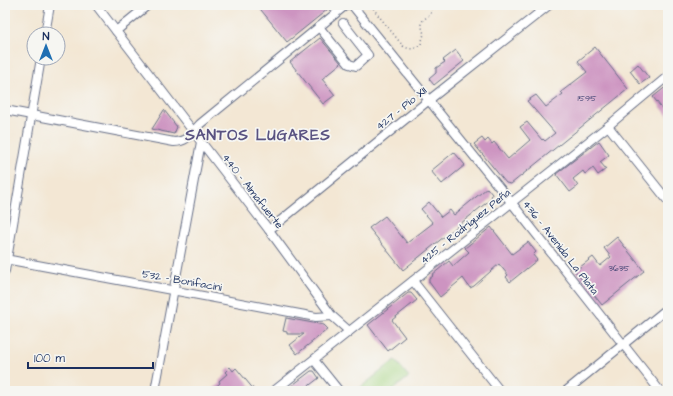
<svg xmlns="http://www.w3.org/2000/svg" width="673" height="396" viewBox="0 0 673 396" font-family="'Architects Daughter',sans-serif">
  <rect width="100%" height="100%" fill="#f6f6f2"/>
  <filter id="ink" filterUnits="userSpaceOnUse"><feTurbulence type="fractalNoise" baseFrequency=".025" numOctaves="2"/><feDisplacementMap in="SourceGraphic" scale="8" xChannelSelector="R" yChannelSelector="G"/><feConvolveMatrix kernelMatrix="1 2 1 2 8 2 1 2 1" color-interpolation-filters="sRGB"/></filter>
  <filter id="wash" filterUnits="userSpaceOnUse"><feTurbulence type="fractalNoise" baseFrequency=".012" numOctaves="4" result="noise"/><feDisplacementMap in="SourceGraphic" scale="16" xChannelSelector="R" yChannelSelector="G"/><feGaussianBlur stdDeviation="0.9" result="paint"/><feColorMatrix in="noise" values="0 0 0 0 0 0 0 0 0 0 0 0 0 0 0 0 0 1.4 0 .05"/><feComposite in="paint" operator="in"/></filter>
  <g filter="url(#wash)">
    <rect width="100%" height="100%" fill="#f3e7d4"/>
    <path fill="#a6d583" stroke="#608270" d="M 395,360 L 409,377 L 391,391 L 356,391 Z"/>
    <g id="blocks">
      <g fill="#cd94c1">
        <path d="M 257,5 L 333,5 L 287,42 Z"/>
        <path d="M 320,38 L 341,63 L 322,79 L 335,95 L 323,104 L 290,62 Z"/>
        <path d="M 595,47 L 628,89 L 511,184 L 506,183 L 474,144 L 482,138 L 485,142 L 488,139 L 492,144 L 494,142 L 508,159 L 530,140 L 520,127 L 527,122 L 542,140 L 543,139 L 545,141 L 555,133 L 527,101 L 536,95 L 546,107 L 563,94 L 561,92 L 587,72 L 578,61 Z"/>
        <path d="M 456,50 L 464,61 L 434,85 L 429,79 L 436,73 L 436,68 L 445,62 L 443,60 Z"/>
        <path d="M 638,64 L 649,78 L 640,84 L 630,71 Z"/>
        <path d="M 668,85 L 668,116 L 653,97 Z"/>
        <path d="M 164,110 L 177,127 L 174,134 L 152,129 Z"/>
        <path d="M 599,141 L 609,155 L 600,162 L 606,169 L 598,175 L 593,168 L 585,174 L 583,171 L 573,179 L 578,186 L 570,192 L 556,174 Z"/>
        <path d="M 454,152 L 465,165 L 442,184 L 431,171 Z"/>
        <path d="M 487,188 L 492,194 L 491,199 L 403,270 L 369,228 L 385,216 L 407,243 L 433,223 L 421,209 L 429,202 L 441,217 L 450,210 L 454,215 Z"/>
        <path d="M 491,227 L 512,254 L 528,242 L 536,252 L 533,255 L 537,260 L 510,282 L 506,277 L 508,275 L 499,264 L 474,286 L 470,288 L 463,278 L 440,297 L 429,282 L 429,279 L 433,276 L 432,275 L 449,261 L 453,266 L 469,252 L 465,248 Z"/>
        <path d="M 617,237 L 644,271 L 602,305 L 575,271 L 593,257 L 600,266 L 611,257 L 604,248 Z"/>
        <path d="M 408,293 L 411,293 L 417,300 L 392,320 L 405,337 L 388,351 L 368,325 Z"/>
        <path d="M 286,318 L 324,325 L 328,329 L 297,354 L 290,345 L 304,334 L 287,334 L 287,332 L 283,331 Z"/>
        <path d="M 230,367 L 233,371 L 236,368 L 255,391 L 211,391 L 220,383 L 219,381 L 227,374 L 225,372 Z"/>
        <path d="M 311,371 L 314,371 L 319,378 L 302,391 L 285,391 Z"/>
      </g>
    </g>
  </g>
  <g filter="url(#ink)">
    <use href="#blocks" fill-opacity="0" stroke="#676f87" stroke-width="1"/>
    <g fill="none" stroke-linecap="round" stroke-linejoin="round">
      <defs>
        <g id="minor">
          <path d="M 96,5 L 269,230 L 332,316 L 349,331"/>
          <path d="M 352,5 L 511,202 L 660,391"/>
          <path d="M 319,27 L 349,64 L 356,66 L 368,55 L 343,23"/>
          <path d="M 116,31 L 148,5"/>
          <path d="M 45,34 L 50,5"/>
          <path d="M 5,110 L 174,142 C 189,141 190,134 200,124 L 346,5"/>
          <path d="M 608,126 L 668,201"/>
          <path d="M 269,230 L 429,100 L 549,5"/>
          <path d="M 5,259 L 316,317 L 332,316"/>
          <path d="M 5,271 L 41,58"/>
          <path d="M 413,281 L 500,391"/>
          <path d="M 314,360 L 339,391"/>
          <path d="M 155,391 L 201,142"/>
          <path d="M 274,391 L 608,126 L 668,76"/>
          <path d="M 566,391 L 668,308"/>
        </g>
      </defs>
      <use href="#minor" stroke="#676f87" stroke-width="10"/>
      <path stroke="#676f87" stroke-width="1.5" stroke-dasharray="1 3" stroke-linecap="butt" d="M 371,5 L 378,15 L 403,46 C 410,50 415,50 421,44 L 424,34 L 421,24 L 423,20 L 431,14 L 432,9 L 430,5"/>
      <use href="#minor" stroke="#fff" stroke-width="8"/>
    </g>
  </g>
  <g text-anchor="middle" stroke-width="3.5" stroke-linejoin="round" paint-order="stroke">
    <g font-size="9" fill="#484877">
      <text x="587" y="101">1595</text>
      <text x="619" y="271">3635</text>
    </g>
    <g font-size="11" fill="#1b2f5e" stroke="#f6f6f2">
      <text transform="translate(401 108) rotate(-39)" y="4">427 - Pío XII</text>
      <text transform="translate(253 191) rotate(52)" y="4">440 - Almafuerte</text>
      <text transform="translate(465 226) rotate(-39)" y="4">425 - Rodríguez Peña</text>
      <text transform="translate(561 247) rotate(52)" y="4">436 - Avenida La Plata</text>
      <text transform="translate(182 280) rotate(10)" y="4">532 - Bonifacini</text>
    </g>
    <g font-size="15" font-weight="bold" letter-spacing="1" fill="#595281" stroke="#f6f6f2">
      <text x="258" y="140">SANTOS LUGARES</text>
    </g>
  </g>
  <rect width="673" height="396" fill="none" stroke="#f6f6f2" stroke-width="20"/>
  <g transform="translate(46 46)"><circle r="19" fill="#f6f6f2" stroke="#9ea6b7"/>
  <path d="M0-3L7 15L0 10L-7 15Z" fill="#1f6fb2"/>
  <text y="-6" font-size="11" font-weight="bold" text-anchor="middle" fill="#1b2f5e">N</text>
  </g>
  <path d="M28 362v6h125v-6" fill="none" stroke="#1b2f5e" stroke-width="2"/>
  <text x="34" y="362" font-size="12" fill="#1b2f5e" stroke="#f6f6f2" stroke-width="3" paint-order="stroke">100 m</text>
</svg>
